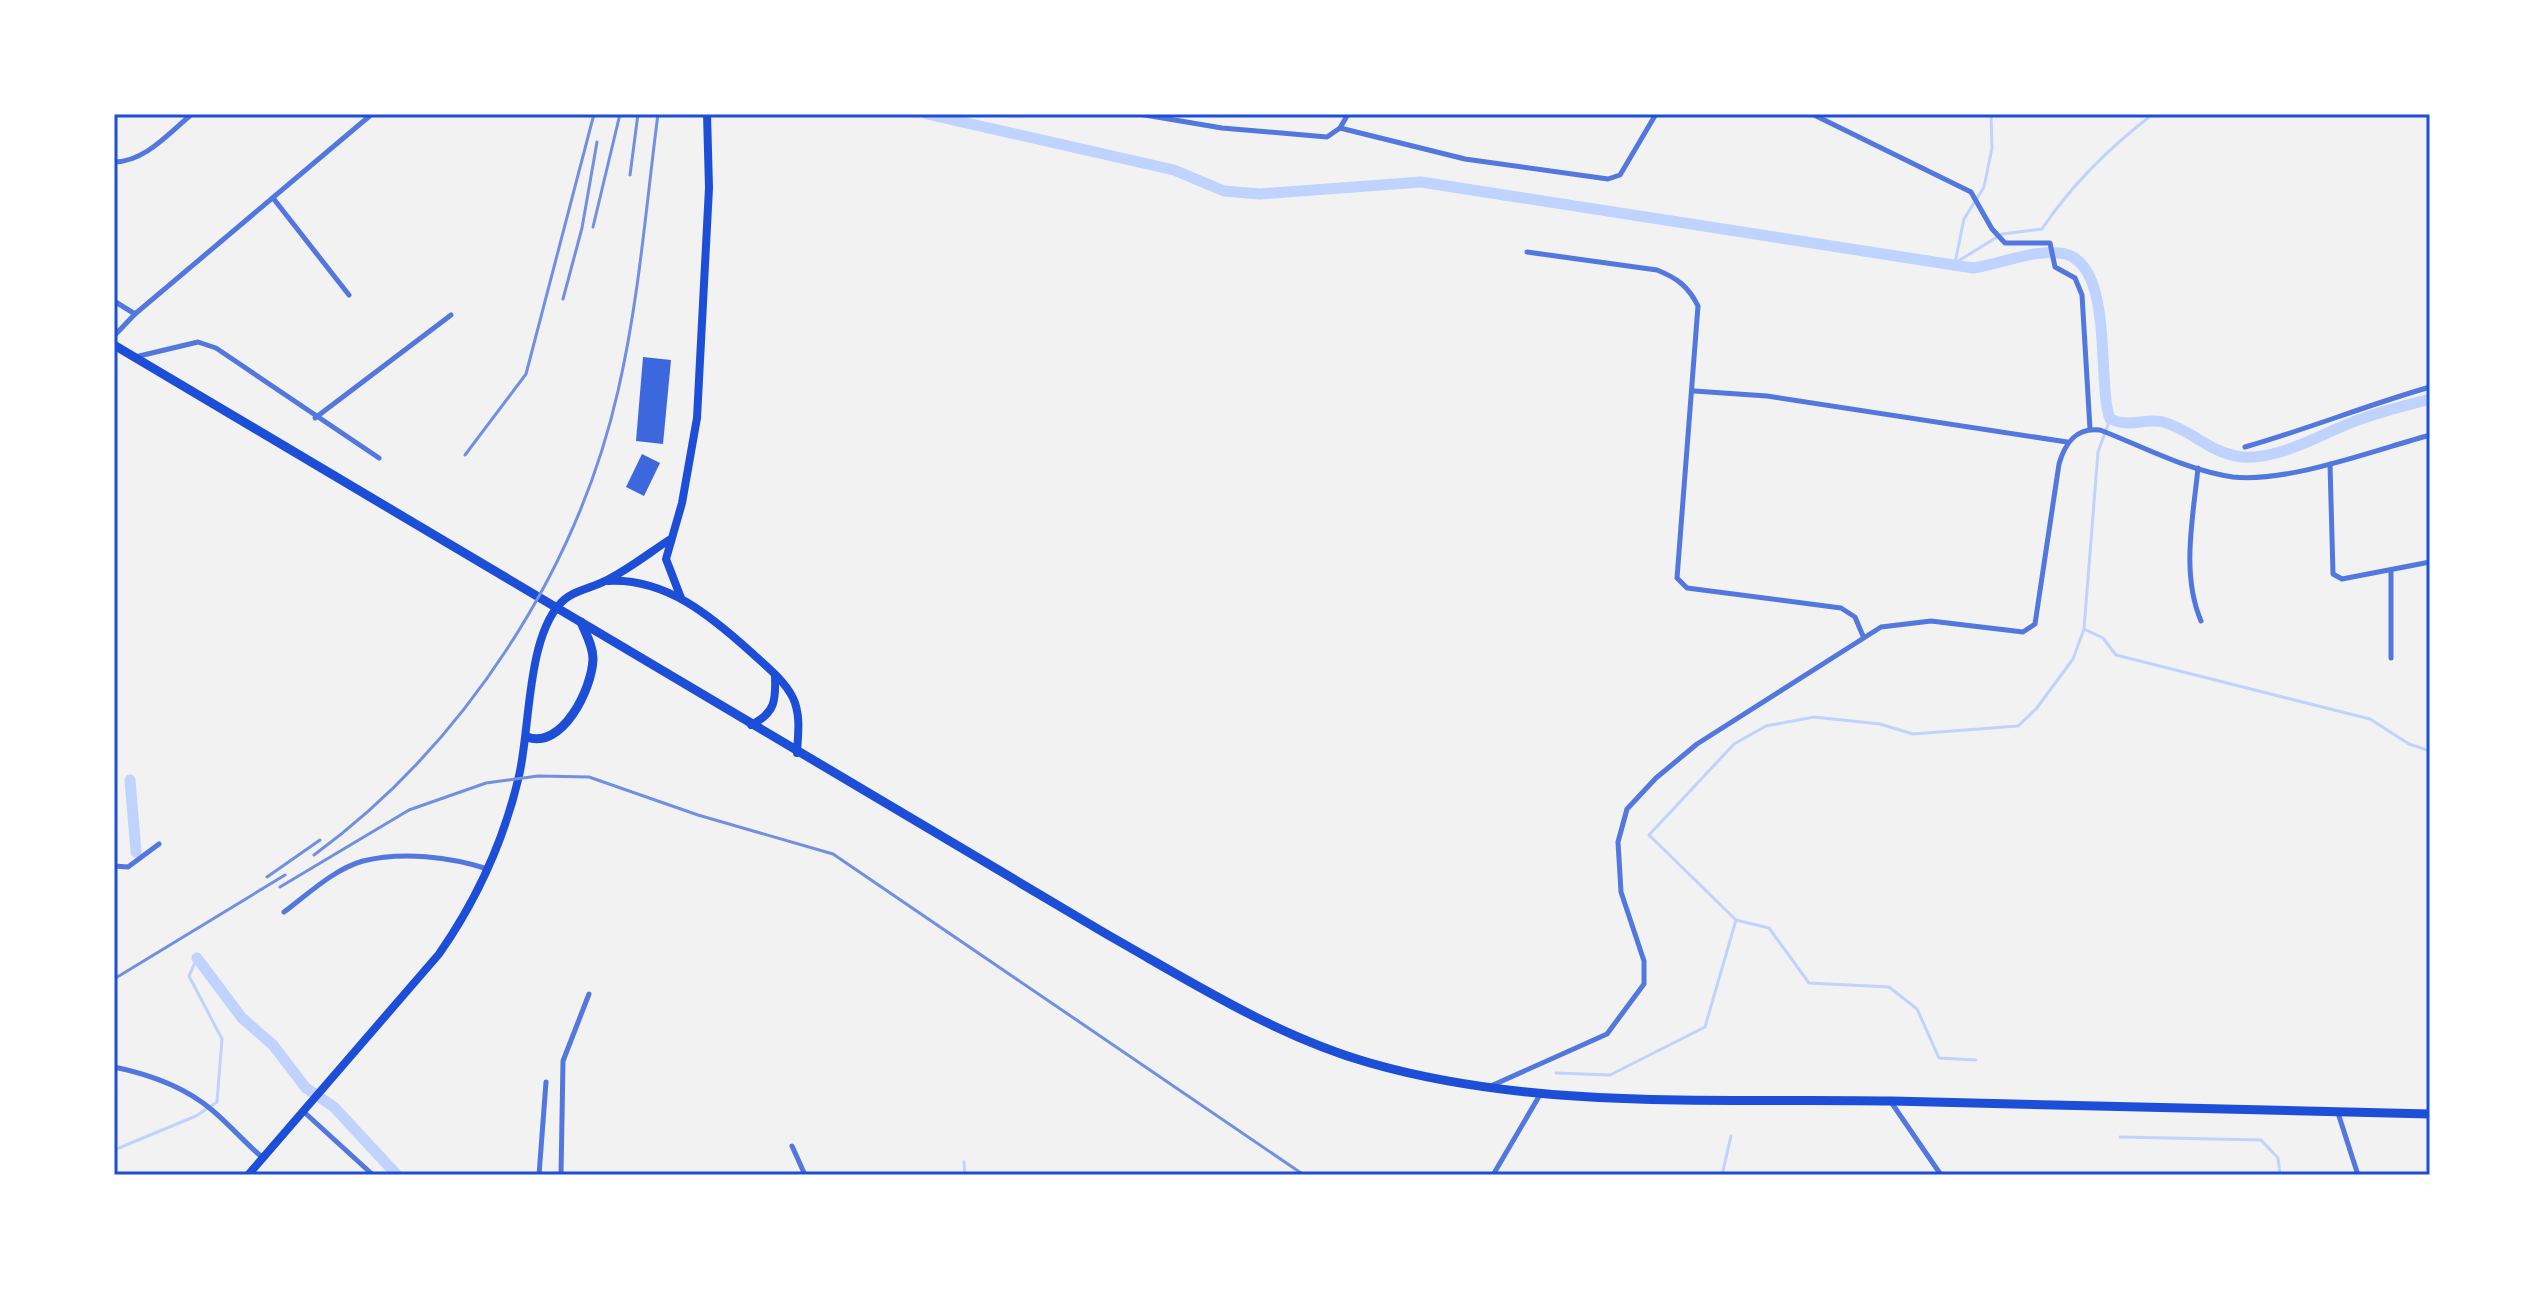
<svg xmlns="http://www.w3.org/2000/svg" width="2544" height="1289" viewBox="0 0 2544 1289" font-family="'Golos Text',sans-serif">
  <rect width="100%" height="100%" fill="#f2f2f2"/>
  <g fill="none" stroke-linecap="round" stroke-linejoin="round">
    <g stroke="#bfd3fe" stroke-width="3">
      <path d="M 1955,263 L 2002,234 L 2042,229 C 2072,184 2110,147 2153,114"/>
      <path d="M 1955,263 L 1964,219 L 1984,187 L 1992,148 L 1991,114"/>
      <path d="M 2084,629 L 2103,638 L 2116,655 L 2370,719 L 2409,744 L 2430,751"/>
      <path d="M 1976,1060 L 1939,1058 L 1917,1009 L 1889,987 L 1809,983 L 1769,928 L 1736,920 L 1649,835 L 1734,744 L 1766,726 L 1814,717 L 1880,724 L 1913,734 L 2018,726 L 2036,709 L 2073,659 L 2084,629 L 2098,452 L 2110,419"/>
      <path d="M 1556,1073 L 1610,1075 L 1705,1027 L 1736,920"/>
      <path d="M 2120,1137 L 2261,1140 L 2278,1158 L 2280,1175"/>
      <path d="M 114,1150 L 196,1116 L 217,1102 L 222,1039 L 189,976 L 197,958"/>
      <path d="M 964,1162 L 965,1175"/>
      <path d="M 1722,1175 L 1731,1136"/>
    </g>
    <g stroke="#bfd3fe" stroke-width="11">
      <path d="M 927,114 L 1174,170 L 1224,191 L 1260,194 L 1421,182 L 1973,268 C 2001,264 2031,250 2059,253 C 2116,257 2096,382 2110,419 C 2135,429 2142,417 2163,422 C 2190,429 2208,451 2236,456 C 2277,464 2326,430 2364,418 C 2386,410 2408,405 2430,399"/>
      <path d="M 130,780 L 136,852"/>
      <path d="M 197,958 L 242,1018 L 273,1045 L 306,1088 L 334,1107 L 397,1175"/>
    </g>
  </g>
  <g fill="#3d67dc">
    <path d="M 643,357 L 671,360 L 663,444 L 636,441 Z"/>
    <path d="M 642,454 L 660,463 L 644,496 L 626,487 Z"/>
  </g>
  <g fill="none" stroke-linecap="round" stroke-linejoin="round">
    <g stroke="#5277de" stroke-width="5">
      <path d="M 1139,114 L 1222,128 L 1327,137 L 1340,128 L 1465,159 L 1608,179 L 1620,175 L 1656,114"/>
      <path d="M 1812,114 L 1971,192 L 1992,229 L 2005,243 L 2050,243 L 2055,267 L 2075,278 L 2082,295 L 2090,429"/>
      <path d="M 1340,128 L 1348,114"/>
      <path d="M 114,162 C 145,162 170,132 192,114"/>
      <path d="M 273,198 L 349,295"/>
      <path d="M 1527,252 L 1657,270 C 1677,278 1688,286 1698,306 L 1677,578 L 1687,588 L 1841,608 L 1855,617 L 1863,636"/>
      <path d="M 114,301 L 135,314"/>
      <path d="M 114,336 L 135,314 L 372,114"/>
      <path d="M 135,357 L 198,342 L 216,348 L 379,458"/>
      <path d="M 1694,391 L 1767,396 L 2067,442"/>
      <path d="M 315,418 L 451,315"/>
      <path d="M 2245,447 C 2308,429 2367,405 2430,387"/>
      <path d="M 2330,464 L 2333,574 L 2342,579 L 2430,562"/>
      <path d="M 2198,468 C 2193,518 2181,574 2201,621"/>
      <path d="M 2391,571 L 2391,658"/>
      <path d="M 114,866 L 128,867 L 159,844"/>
      <path d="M 284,912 C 307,895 334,869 363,861 C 402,851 450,857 488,869"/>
      <path d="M 114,1067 C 148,1074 185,1087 212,1110 C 230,1125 244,1142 263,1158"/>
      <path d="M 1493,1085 L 1607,1034 L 1644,984 L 1644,961 L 1621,892 L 1618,842 L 1627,809 L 1656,778 L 1697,744 L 1881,627 L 1931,621 L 2023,632 L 2035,624 L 2059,464 C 2065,443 2076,427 2100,430 C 2142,446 2188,471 2233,477 C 2288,483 2375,450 2430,435"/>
      <path d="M 1891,1102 L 1941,1175"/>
      <path d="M 304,1112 L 373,1175"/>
      <path d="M 2338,1113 L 2358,1175"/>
      <path d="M 792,1146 L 805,1175"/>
      <path d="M 539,1175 L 546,1082"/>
      <path d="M 561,1175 L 563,1061 L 589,994"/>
      <path d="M 1493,1175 L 1541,1093"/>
    </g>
    <g stroke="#1d4ed8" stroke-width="8">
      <path d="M 608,581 C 666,578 711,616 752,653 C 766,666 784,680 793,698 C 801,715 798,734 797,753"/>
      <path d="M 681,598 L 666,559 L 682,503 L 697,418 L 709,188 L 707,114"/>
      <path d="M 751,725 C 775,713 776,701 775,676"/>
      <path d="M 248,1175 L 439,954 C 476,901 504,840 519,776 C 530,729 527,641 559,605 C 571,590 591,589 607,580 C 629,569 649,553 669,540"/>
    </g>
    <g stroke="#1d4ed8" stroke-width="9">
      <path d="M 114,345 L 1108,935 C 1193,983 1276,1036 1370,1063 C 1538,1111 1720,1098 1892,1101 C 2071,1105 2251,1110 2430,1114"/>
      <path d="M 527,737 C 562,750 592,689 593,659 C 593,646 586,634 581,622"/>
    </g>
    <g stroke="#7290e2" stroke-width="3">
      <path d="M 630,175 L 638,114"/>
      <path d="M 593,227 L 620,114"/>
      <path d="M 563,299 L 582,228 L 597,142"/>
      <path d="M 465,455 L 526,374 L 594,114"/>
      <path d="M 314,855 C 464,745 577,571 618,391 C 639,300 646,206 658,114"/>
      <path d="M 267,877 L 320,840"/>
      <path d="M 280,887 L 409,810 L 486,783 L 538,776 L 589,777 L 698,815 L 833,854 L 1304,1175"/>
      <path d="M 114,979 L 285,875"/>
    </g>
  </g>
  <rect width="2544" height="1289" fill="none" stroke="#ffffff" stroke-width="232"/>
  <rect x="116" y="116" width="2312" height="1057" fill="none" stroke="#1d4ed8" stroke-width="3"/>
</svg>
